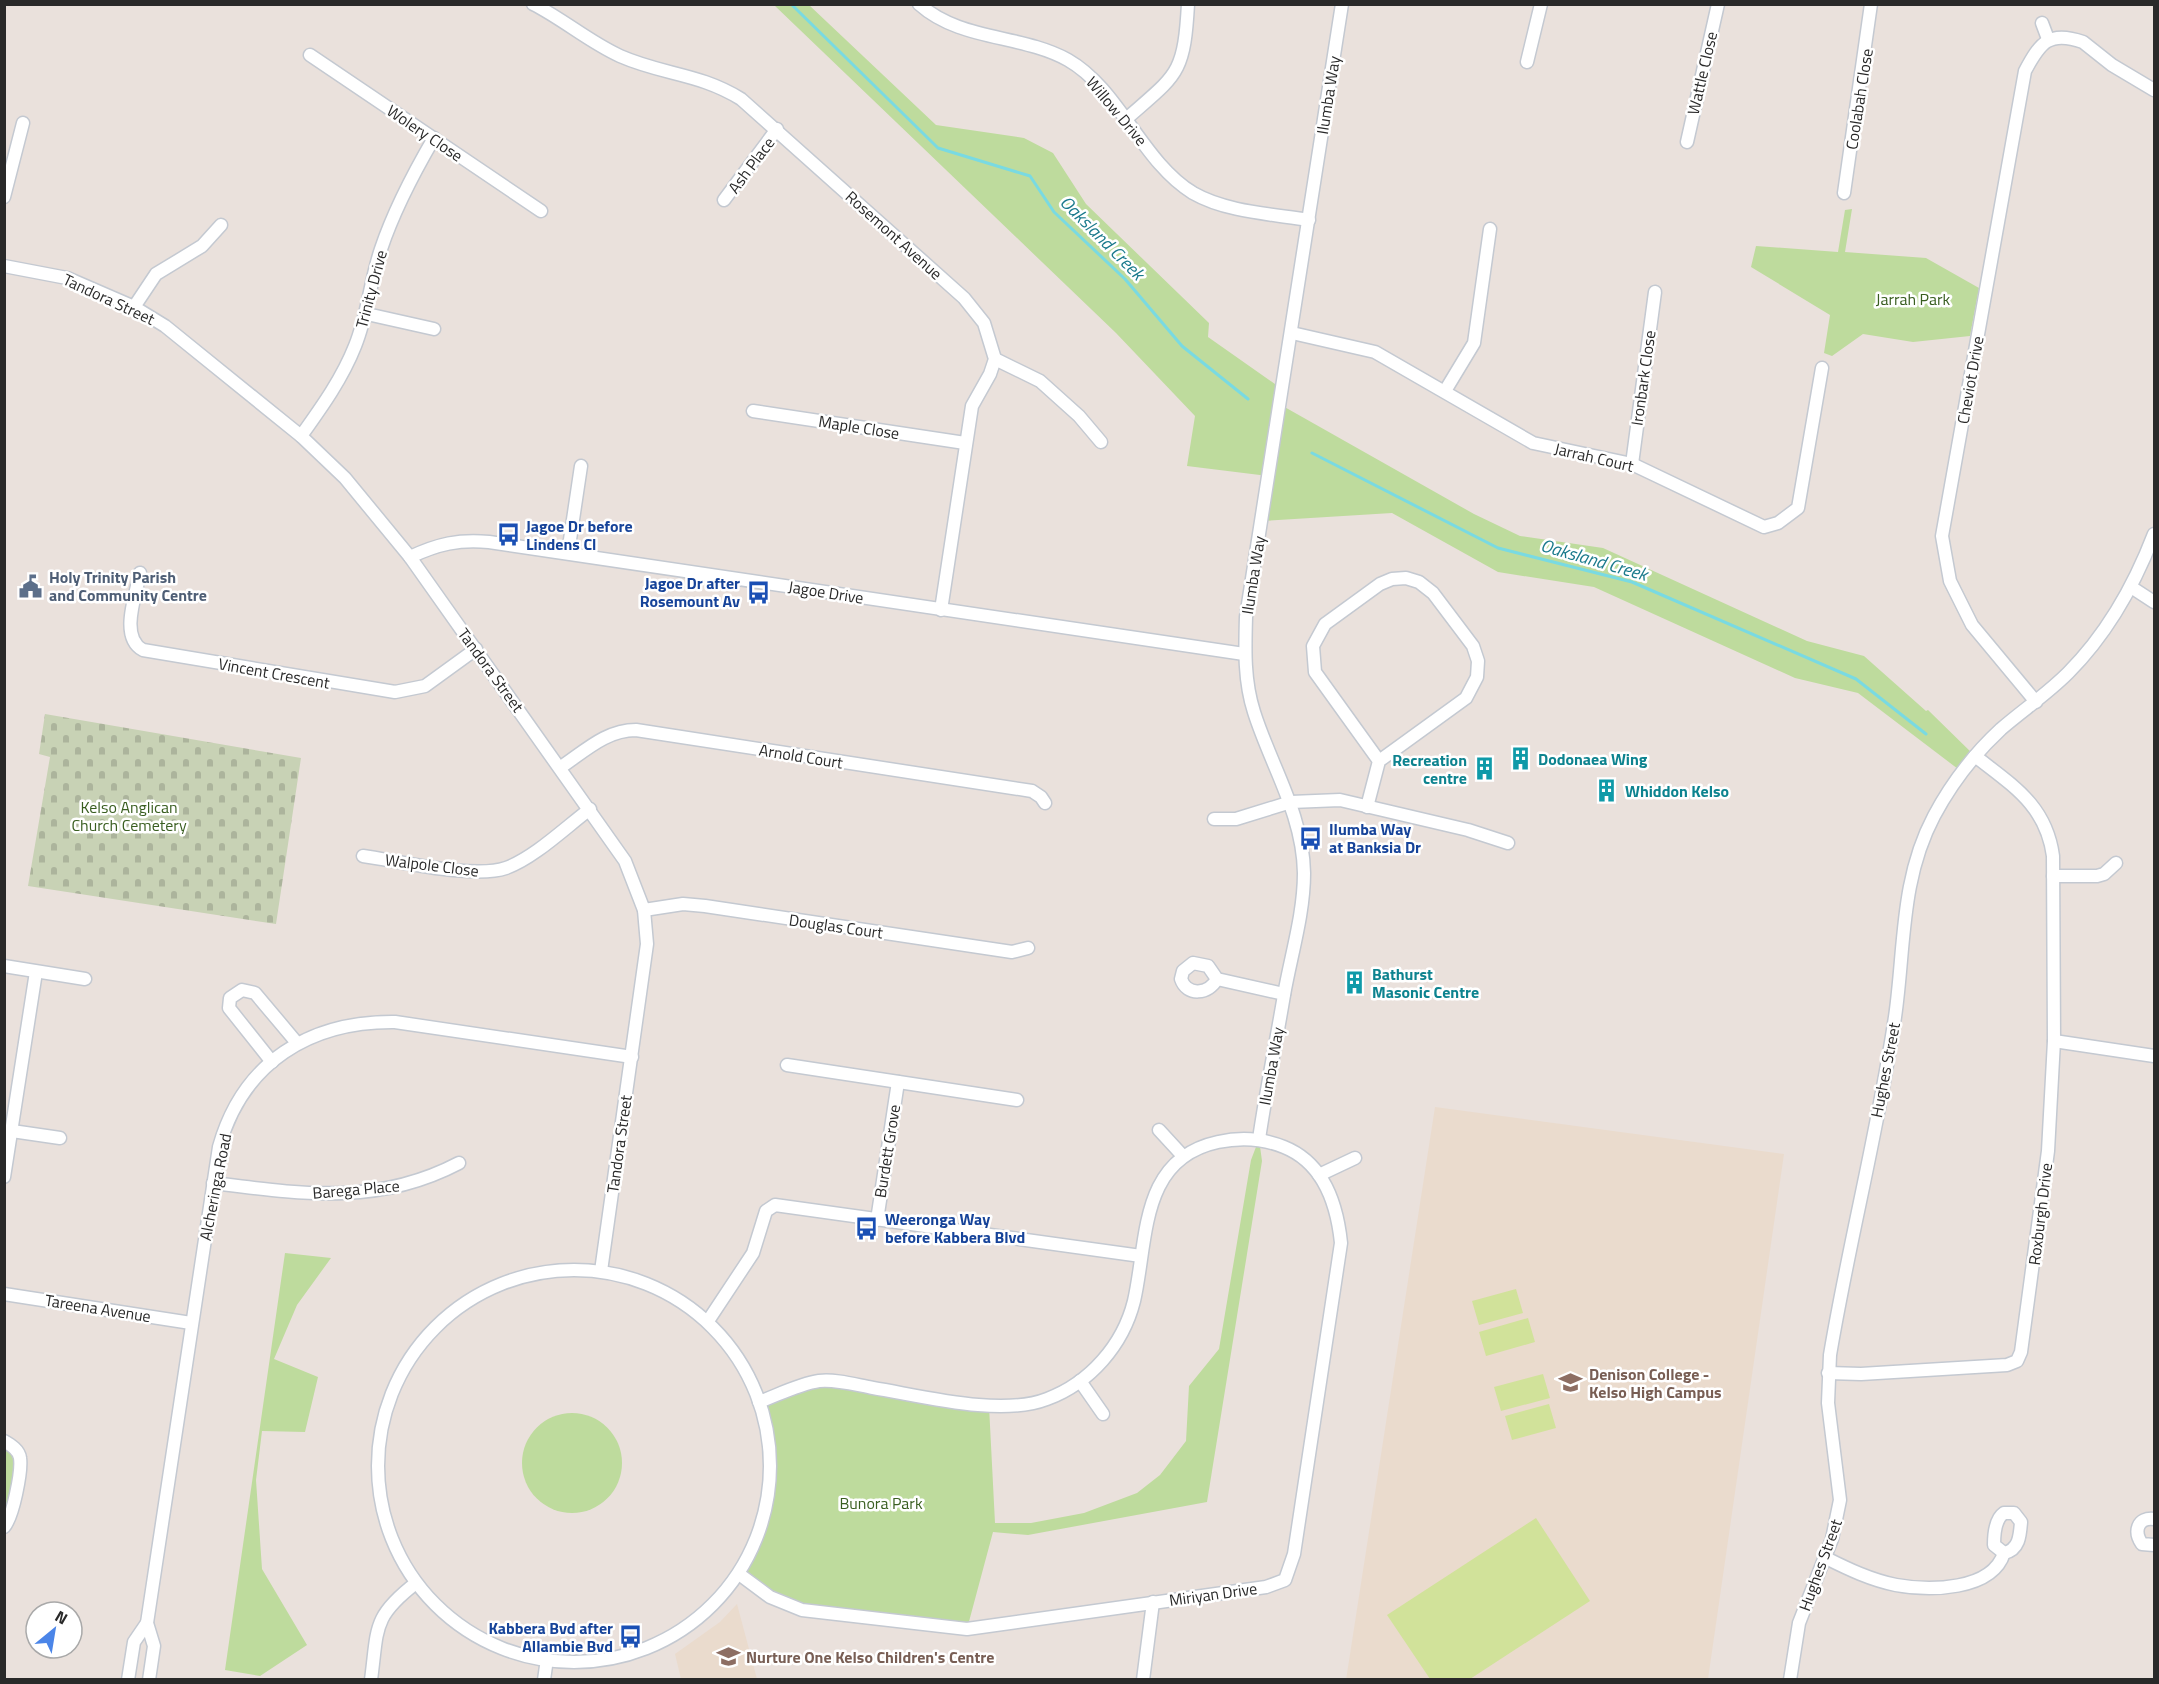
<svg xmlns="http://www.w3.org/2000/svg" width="2159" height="1684" viewBox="0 0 2159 1684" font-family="'Titillium Web',sans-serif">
  <defs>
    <pattern id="cemetery-stones" width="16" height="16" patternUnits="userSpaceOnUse" patternTransform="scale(1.5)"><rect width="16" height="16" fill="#c8d2b5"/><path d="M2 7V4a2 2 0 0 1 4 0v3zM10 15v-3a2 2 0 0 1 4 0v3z" fill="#acb49c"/></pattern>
  </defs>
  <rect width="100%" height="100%" fill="#eae1dc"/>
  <g fill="#eadbcd">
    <path d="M 1435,1107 L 1784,1154 L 1708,1679 L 1346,1680 Z"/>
    <path d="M 737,1604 L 757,1679 L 681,1679 L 675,1654 L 720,1622 Z"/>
  </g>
  <path fill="url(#cemetery-stones)" d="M 45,714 L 301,758 L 276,924 L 28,886 L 50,757 L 39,754 Z"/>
  <g fill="#bedb9d">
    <path d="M 774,5 L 809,5 L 936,125 L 1024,138 L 1053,153 L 1086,204 L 1209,323 L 1208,337 L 1282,389 L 1281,405 L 1474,514 L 1520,536 L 1603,548 L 1807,641 L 1864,656 L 1926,711 L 1928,710 L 1975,756 L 1962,772 L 1858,693 L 1795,678 L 1594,587 L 1498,572 L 1392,513 L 1262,521 L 1268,476 L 1187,466 L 1195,416 L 1116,333 Z"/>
    <path d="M 1852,209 L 1845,252 L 1926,258 L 1979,288 L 1970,336 L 1913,342 L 1863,334 L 1832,356 L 1824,353 L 1830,315 L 1751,267 L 1756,246 L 1838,252 L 1845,210 Z"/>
    <path d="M 1259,1139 L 1262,1161 L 1207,1502 L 1028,1535 L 993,1532 L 967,1629 L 802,1610 L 739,1574 C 771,1514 777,1467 759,1402 L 819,1381 L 989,1406 L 995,1523 L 1031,1523 L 1084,1513 L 1137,1493 L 1160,1475 L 1186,1441 L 1189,1386 L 1219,1349 L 1251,1160 Z"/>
    <path d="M 285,1253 L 331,1258 L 297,1305 L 274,1359 L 318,1377 L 305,1432 L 262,1431 L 256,1480 L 262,1569 L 307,1645 L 260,1676 L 225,1670 Z"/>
    <circle cx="572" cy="1463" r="50"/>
    <path d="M 5,1441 L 19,1454 L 5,1527 Z"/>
  </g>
  <g fill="#d1e29a">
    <path d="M 1516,1289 L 1523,1313 L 1479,1325 L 1472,1301 Z"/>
    <path d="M 1528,1318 L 1535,1342 L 1486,1356 L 1479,1332 Z"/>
    <path d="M 1543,1374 L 1550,1398 L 1501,1411 L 1494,1387 Z"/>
    <path d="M 1549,1404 L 1556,1428 L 1512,1440 L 1505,1416 Z"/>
    <path d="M 1536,1518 L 1590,1601 L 1470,1679 L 1430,1679 L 1387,1615 Z"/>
  </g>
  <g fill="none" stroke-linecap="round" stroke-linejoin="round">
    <g stroke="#79dae2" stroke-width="3">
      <path d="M 791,4 L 938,148 L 1030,176 L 1054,212 L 1125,279 L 1182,346 L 1248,399"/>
      <path d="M 1312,453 L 1498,548 L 1632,582 L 1856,679 L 1926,734"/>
    </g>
    <defs>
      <g id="minor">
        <path d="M 533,4 C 563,19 589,42 620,56 C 663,75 699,73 741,99 L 964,298 L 984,323 L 995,359 L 990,374 L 972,406 L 941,610"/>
        <path d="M 919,4 C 960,41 1021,34 1068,60 C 1119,89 1142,162 1193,193 C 1226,212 1272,214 1309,220"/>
        <path d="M 2042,23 L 2048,39"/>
        <path d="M 310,55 L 541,211"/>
        <path d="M 1527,62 L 1541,4"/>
        <path d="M 1125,120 C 1177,74 1184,76 1188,4"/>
        <path d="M 1687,142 L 1718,4"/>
        <path d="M 1844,193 L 1871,4"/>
        <path d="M 4,197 L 23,123"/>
        <path d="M 724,200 L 777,129"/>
        <path d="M 4,266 L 67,278 L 134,307 L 165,326 L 301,436 L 345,478 L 410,557 L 625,861 L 644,910 L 647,944 L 601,1271"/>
        <path d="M 134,307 L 156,274 L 202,246 L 221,225"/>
        <path d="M 367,314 L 434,329"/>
        <path d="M 1292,333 L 1375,352 L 1533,443 L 1632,464 L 1764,527 L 1778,523 L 1798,508 L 1822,368"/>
        <path d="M 995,359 L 1040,381 L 1079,416 L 1101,442"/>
        <path d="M 1445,391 L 1474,343 L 1490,229"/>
        <path d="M 753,411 L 965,443"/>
        <path d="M 301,436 C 321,408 342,379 355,346 C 368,314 370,281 381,249 C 394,210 413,174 434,138"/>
        <path d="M 1632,464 L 1655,292"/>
        <path d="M 568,553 L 581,466"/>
        <path d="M 410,557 C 438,544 459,539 489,542 L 1244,654"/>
        <path d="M 140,573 C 136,595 119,637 143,650 L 395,692 L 425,686 L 476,649"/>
        <path d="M 2131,587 L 2154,602"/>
        <path d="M 2036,702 L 1972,625 L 1950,581 L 1942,536 L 2025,71 C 2040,43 2049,30 2083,42 L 2112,65 L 2154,90"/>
        <path d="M 561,767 C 585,751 606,730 636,730 L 1032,791 L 1041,797 L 1045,803"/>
        <path d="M 1367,807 L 1379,761 L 1466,698 L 1477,677 L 1478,661 L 1473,646 L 1433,593 L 1419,582 L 1406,578 L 1392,579 L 1380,584 L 1325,624 L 1313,646 L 1315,672 L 1379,761"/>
        <path d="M 1214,819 L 1236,819 L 1291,802 L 1340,800 L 1468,830 L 1508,843"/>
        <path d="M 363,856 C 399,861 474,879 506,868 C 534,858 566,827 590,809"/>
        <path d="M 2053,876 L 2097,876 L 2104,874 L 2116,863"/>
        <path d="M 644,910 L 683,904 L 705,906 L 1012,952 L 1028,948"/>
        <path d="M 4,966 L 85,979"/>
        <path d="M 1217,979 L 1208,966 L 1193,963 L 1183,971 L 1181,979 C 1187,997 1209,994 1217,979 L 1284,994"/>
        <path d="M 2054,1041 L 2154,1056"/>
        <path d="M 272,1062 L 229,1008 L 230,998 L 242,990 L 255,993 L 297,1043"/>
        <path d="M 787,1065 L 1017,1100"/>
        <path d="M 1159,1130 L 1182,1155"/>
        <path d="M 12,1131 L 60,1138"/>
        <path d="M 1259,1139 C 1266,1091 1276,1043 1284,995 C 1291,955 1304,914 1304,873 C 1303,814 1271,766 1254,712 C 1244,681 1245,650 1246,617 L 1342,4"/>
        <path d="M 1319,1175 L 1355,1158"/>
        <path d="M 4,1177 L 36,972"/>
        <path d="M 213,1183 C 302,1194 377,1206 459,1163"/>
        <path d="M 877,1220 L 898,1082"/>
        <circle cx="574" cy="1466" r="196"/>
        <path d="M 4,1294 L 191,1323"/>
        <path d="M 708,1321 L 753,1253 L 766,1211 L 775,1205 L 1141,1256"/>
        <path d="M 1828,1373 L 1861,1374 L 2007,1365 L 2017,1361 L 2021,1352 L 2048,1151 L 2054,1041 L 2053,856 C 2046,805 2013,786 1975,756"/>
        <path d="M 1080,1381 L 1103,1414"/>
        <path d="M 4,1441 C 11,1445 19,1450 20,1458 C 22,1471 13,1517 4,1527"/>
        <path d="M 2004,1513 L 2014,1513 L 2021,1522 C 2020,1536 2019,1550 2004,1553 L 1994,1545 C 1994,1534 1995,1519 2004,1513 Z"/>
        <path d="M 2154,1519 C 2138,1517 2133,1531 2142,1544 L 2154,1545"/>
        <path d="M 1826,1558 C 1848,1569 1871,1580 1896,1585 C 1929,1591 1992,1591 2004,1553"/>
        <path d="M 739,1574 L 770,1597 L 802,1610 L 967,1629 L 1266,1587 L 1285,1580 L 1294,1554 L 1341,1243 C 1337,1204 1324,1163 1284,1147 C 1262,1138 1241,1137 1218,1142 C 1139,1159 1148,1240 1134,1301 C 1123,1345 1090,1383 1047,1399 C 1001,1417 922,1396 873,1388 C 856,1385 836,1379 819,1381 C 799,1384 778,1395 759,1402"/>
        <path d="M 128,1680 L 134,1642 L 147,1623"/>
        <path d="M 149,1680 L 154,1646 L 147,1623 L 219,1147 C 243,1062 310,1021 395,1022 L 632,1057"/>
        <path d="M 371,1680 C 378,1628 372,1617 416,1583"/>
        <path d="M 544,1680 L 547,1659"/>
        <path d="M 1143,1680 L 1153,1602"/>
        <path d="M 1790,1680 L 1799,1623 L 1832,1539 L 1840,1500 L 1828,1403 L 1830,1355 C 1849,1242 1878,1131 1895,1017 C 1905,948 1900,880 1934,816 C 1951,784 1974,754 2001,729 C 2023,710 2047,694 2068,673 C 2108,633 2134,586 2154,534"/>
      </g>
    </defs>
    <use href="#minor" stroke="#c4c9d1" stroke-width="15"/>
    <use href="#minor" stroke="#fff" stroke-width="12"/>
  </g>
  <defs>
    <symbol id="bus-bare" viewBox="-9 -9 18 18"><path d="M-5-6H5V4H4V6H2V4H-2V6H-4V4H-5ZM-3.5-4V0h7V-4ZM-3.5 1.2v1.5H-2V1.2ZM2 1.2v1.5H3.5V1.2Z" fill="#1a4fb4" stroke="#fff" stroke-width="2.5" paint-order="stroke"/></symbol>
    <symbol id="civic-bare" viewBox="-9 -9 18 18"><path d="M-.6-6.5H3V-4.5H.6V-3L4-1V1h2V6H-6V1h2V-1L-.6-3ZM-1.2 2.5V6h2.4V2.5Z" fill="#5c6f8a" stroke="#fff" stroke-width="2.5" paint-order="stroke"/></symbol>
    <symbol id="building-bare" viewBox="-9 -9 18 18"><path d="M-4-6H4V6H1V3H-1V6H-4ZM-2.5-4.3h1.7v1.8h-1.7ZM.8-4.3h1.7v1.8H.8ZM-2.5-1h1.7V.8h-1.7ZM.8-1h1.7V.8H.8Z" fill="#0f9aa8" stroke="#fff" stroke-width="2.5" paint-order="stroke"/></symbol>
    <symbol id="school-bare" viewBox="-9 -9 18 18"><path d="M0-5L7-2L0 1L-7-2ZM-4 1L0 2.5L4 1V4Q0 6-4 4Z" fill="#8d6e63" stroke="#fff" stroke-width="2.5" paint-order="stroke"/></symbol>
  </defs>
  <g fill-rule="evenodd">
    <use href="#bus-bare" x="492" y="518" width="33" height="33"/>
    <use href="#civic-bare" x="14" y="570" width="33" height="33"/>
    <use href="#bus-bare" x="742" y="576" width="33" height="33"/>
    <use href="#building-bare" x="1504" y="742" width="33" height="33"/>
    <use href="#building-bare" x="1468" y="752" width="33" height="33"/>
    <use href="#building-bare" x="1590" y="774" width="33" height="33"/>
    <use href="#bus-bare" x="1294" y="822" width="33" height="33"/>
    <use href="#building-bare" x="1338" y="966" width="33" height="33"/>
    <use href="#bus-bare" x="850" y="1212" width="33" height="33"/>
    <use href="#school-bare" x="1554" y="1366" width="33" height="33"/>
    <use href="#bus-bare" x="614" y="1620" width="33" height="33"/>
    <use href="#school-bare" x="712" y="1640" width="33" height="33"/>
  </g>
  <g text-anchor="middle" stroke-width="5" stroke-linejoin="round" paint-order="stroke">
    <g font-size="16" fill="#292929" stroke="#fff">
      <text transform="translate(1702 73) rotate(-77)" y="6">Wattle Close</text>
      <text transform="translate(1328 95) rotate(-81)" y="6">Ilumba Way</text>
      <text transform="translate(1859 99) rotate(-81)" y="6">Coolabah Close</text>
      <text transform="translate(1117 111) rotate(50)" y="6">Willow Drive</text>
      <text transform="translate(425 133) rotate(34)" y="6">Wolery Close</text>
      <text transform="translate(751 165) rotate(-53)" y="6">Ash Place</text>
      <text transform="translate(894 235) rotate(42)" y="6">Rosemont Avenue</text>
      <text transform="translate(371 289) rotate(-75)" y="6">Trinity Drive</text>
      <text transform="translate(109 299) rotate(25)" y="6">Tandora Street</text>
      <text transform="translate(1643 378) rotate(-82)" y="6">Ironbark Close</text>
      <text transform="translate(1970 380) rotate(-80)" y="6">Cheviot Drive</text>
      <text transform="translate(859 427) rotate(9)" y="6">Maple Close</text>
      <text transform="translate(1594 457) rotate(13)" y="6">Jarrah Court</text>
      <text transform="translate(1253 575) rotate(-81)" y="6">Ilumba Way</text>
      <text transform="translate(826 592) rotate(9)" y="6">Jagoe Drive</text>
      <text transform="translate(491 670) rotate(54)" y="6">Tandora Street</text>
      <text transform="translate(274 673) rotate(10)" y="6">Vincent Crescent</text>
      <text transform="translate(801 756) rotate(9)" y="6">Arnold Court</text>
      <text transform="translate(432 865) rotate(7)" y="6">Walpole Close</text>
      <text transform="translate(836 926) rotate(8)" y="6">Douglas Court</text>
      <text transform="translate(1271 1066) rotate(-80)" y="6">Ilumba Way</text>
      <text transform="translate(1885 1070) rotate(-79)" y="6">Hughes Street</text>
      <text transform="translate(619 1144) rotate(-82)" y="6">Tandora Street</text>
      <text transform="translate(887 1151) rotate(-81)" y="6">Burdett Grove</text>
      <text transform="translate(215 1187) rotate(-79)" y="6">Alcheringa Road</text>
      <text transform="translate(356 1189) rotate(-5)" y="6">Barega Place</text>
      <text transform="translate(2040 1214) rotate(-83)" y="6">Roxburgh Drive</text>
      <text transform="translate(98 1308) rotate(9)" y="6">Tareena Avenue</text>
      <text transform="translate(1820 1565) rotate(-70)" y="6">Hughes Street</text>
      <text transform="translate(1213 1594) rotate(-8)" y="6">Miriyan Drive</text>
    </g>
    <g font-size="16" fill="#395e20" stroke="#fff">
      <text x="1913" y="305">Jarrah Park</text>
      <text x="129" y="813">Kelso Anglican<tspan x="129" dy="18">Church Cemetery</tspan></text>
      <text x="881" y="1509">Bunora Park</text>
    </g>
    <g font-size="16" font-weight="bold" fill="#164399" stroke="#fff" text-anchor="start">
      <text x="526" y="532">Jagoe Dr before<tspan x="526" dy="18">Lindens Cl</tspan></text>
      <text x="740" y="589" text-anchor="end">Jagoe Dr after<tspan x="740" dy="18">Rosemount Av</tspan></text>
      <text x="1329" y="835">Ilumba Way<tspan x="1329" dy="18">at Banksia Dr</tspan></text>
      <text x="885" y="1225">Weeronga Way<tspan x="885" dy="18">before Kabbera Blvd</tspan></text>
      <text x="613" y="1634" text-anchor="end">Kabbera Bvd after<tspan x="613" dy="18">Allambie Bvd</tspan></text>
    </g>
    <g font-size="16" font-weight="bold" fill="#4e5e75" stroke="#fff" text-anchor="start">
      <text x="49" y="583">Holy Trinity Parish<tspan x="49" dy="18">and Community Centre</tspan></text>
    </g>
    <g font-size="16" font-weight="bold" fill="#0d838f" stroke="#fff" text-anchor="start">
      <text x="1538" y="765">Dodonaea Wing</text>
      <text x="1467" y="766" text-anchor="end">Recreation<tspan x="1467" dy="18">centre</tspan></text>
      <text x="1625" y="797">Whiddon Kelso</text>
      <text x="1372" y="980">Bathurst<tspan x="1372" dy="18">Masonic Centre</tspan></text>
    </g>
    <g font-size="16" font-weight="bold" fill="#785e54" stroke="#fff" text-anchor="start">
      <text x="1589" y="1380">Denison College -<tspan x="1589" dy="18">Kelso High Campus</tspan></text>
      <text x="746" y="1663">Nurture One Kelso Children's Centre</text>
    </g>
    <g font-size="18" font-style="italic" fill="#1a7a8c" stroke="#fff">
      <text transform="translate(1102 238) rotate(45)" y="6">Oaksland Creek</text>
      <text transform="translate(1594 560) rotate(16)" y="6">Oaksland Creek</text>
    </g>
  </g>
  <rect width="2159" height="1684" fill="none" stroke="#292929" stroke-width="12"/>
  <g transform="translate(54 1630) rotate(30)"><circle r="28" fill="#ffffff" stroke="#a9a9a9" stroke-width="1.5"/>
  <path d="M0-4.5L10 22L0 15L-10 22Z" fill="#4b85e8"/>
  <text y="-9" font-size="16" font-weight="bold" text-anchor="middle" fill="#292929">N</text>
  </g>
</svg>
